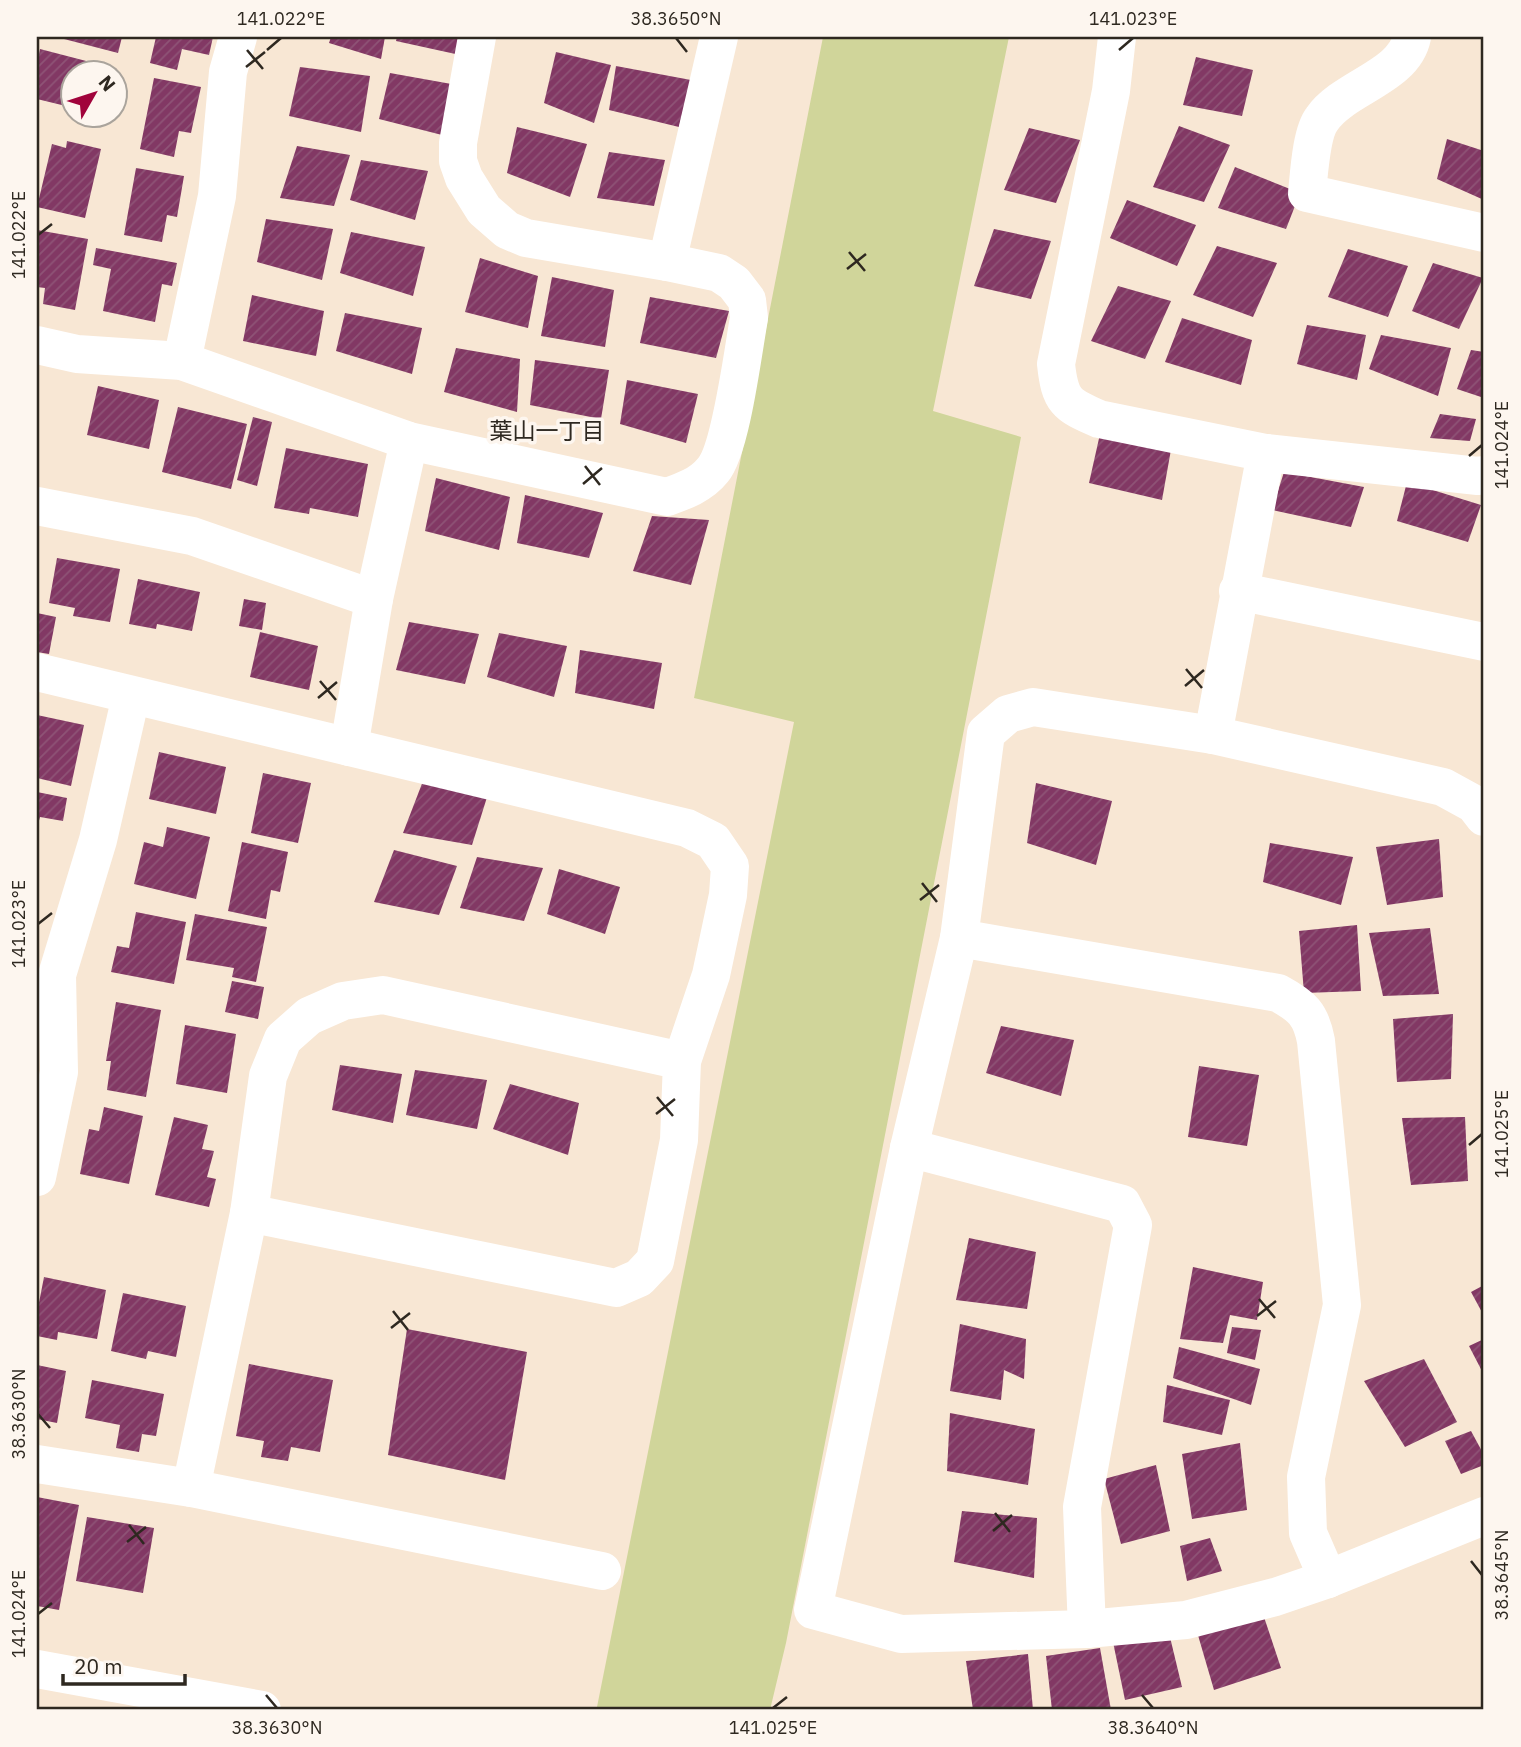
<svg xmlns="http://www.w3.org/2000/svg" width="1521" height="1747" viewBox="0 0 1521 1747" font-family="'IBM Plex Sans','Noto Sans JP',sans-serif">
  <defs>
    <pattern id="building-hatch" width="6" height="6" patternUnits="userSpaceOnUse" patternTransform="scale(1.75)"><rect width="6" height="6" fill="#823864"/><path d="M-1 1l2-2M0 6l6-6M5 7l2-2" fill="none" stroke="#8e5376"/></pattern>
  </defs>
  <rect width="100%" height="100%" fill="#f8e7d4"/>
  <path fill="#d0d59a" d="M 823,37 L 1009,37 L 933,411 L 1021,437 L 786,1643 L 770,1710 L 609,1710 L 597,1707 L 794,722 L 694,698 Z"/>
  <g fill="url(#building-hatch)">
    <path d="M 65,37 L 122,37 L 118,53 L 64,39 Z"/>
    <path d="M 156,37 L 213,37 L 209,55 L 182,49 L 177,70 L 150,63 Z"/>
    <path d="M 331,37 L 385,37 L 381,59 L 329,43 Z"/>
    <path d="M 397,37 L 463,37 L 460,55 L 396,41 Z"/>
    <path d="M 40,49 L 117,69 L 116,74 L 74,74 L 74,108 L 37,99 L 37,65 Z"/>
    <path d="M 556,52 L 611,65 L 594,123 L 544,103 Z"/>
    <path d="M 1196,57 L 1253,70 L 1242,116 L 1183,105 Z"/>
    <path d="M 616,66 L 691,80 L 679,127 L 609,110 Z"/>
    <path d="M 300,67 L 370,76 L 361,132 L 289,116 Z"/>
    <path d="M 390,73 L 457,85 L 446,136 L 379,119 Z"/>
    <path d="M 154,78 L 201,87 L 191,133 L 179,131 L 174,157 L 140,149 Z"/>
    <path d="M 1179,126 L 1230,145 L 1204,202 L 1153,187 Z"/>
    <path d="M 517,127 L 587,144 L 570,197 L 507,173 Z"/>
    <path d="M 1029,128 L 1080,140 L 1056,203 L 1004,190 Z"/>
    <path d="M 1447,139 L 1484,151 L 1484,200 L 1437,179 Z"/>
    <path d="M 67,141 L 101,149 L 85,218 L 37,207 L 52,144 L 66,148 Z"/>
    <path d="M 297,146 L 350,155 L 334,206 L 280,198 Z"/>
    <path d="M 609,152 L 665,160 L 654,206 L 597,198 Z"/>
    <path d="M 361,160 L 428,171 L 415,220 L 350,200 Z"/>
    <path d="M 1235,167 L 1300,193 L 1286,229 L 1218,208 Z"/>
    <path d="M 136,168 L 184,176 L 177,217 L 167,215 L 162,242 L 124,235 Z"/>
    <path d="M 1127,200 L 1196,225 L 1177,266 L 1110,238 Z"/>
    <path d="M 266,219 L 333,229 L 322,280 L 257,262 Z"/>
    <path d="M 994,229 L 1051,241 L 1031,299 L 974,286 Z"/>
    <path d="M 37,230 L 88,239 L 75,310 L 43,304 L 45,288 L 37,287 Z"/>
    <path d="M 351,232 L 425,247 L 413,296 L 340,273 Z"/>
    <path d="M 1217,246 L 1277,263 L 1253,317 L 1193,295 Z"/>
    <path d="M 96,248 L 177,263 L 172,286 L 162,284 L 155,322 L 103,311 L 111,269 L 93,265 Z"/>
    <path d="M 1348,249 L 1408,266 L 1388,317 L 1328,297 Z"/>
    <path d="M 480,258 L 538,276 L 528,328 L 465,312 Z"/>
    <path d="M 1433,263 L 1483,278 L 1459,329 L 1412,311 Z"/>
    <path d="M 552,277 L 614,290 L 605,347 L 541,336 Z"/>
    <path d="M 1118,286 L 1171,301 L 1145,359 L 1091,341 Z"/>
    <path d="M 252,295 L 324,311 L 316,356 L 243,341 Z"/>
    <path d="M 650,297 L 729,311 L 716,358 L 640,343 Z"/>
    <path d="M 345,313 L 422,328 L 412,374 L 336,351 Z"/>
    <path d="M 1182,318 L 1252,340 L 1241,385 L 1165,362 Z"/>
    <path d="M 1307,325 L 1366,335 L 1357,380 L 1297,364 Z"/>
    <path d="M 1381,335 L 1451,348 L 1438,396 L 1369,369 Z"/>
    <path d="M 456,348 L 520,359 L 517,412 L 444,392 Z"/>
    <path d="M 1471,350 L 1484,352 L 1484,398 L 1457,389 Z"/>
    <path d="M 535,360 L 609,370 L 601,419 L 530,405 Z"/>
    <path d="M 627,380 L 698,394 L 686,443 L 620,424 Z"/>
    <path d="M 98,386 L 159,400 L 149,449 L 87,435 Z"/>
    <path d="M 178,407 L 247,424 L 231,489 L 162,472 Z"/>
    <path d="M 1440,414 L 1476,419 L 1470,441 L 1430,438 Z"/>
    <path d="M 253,417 L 272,422 L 257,486 L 237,480 Z"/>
    <path d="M 1100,434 L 1172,444 L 1162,500 L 1089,483 Z"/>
    <path d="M 286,448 L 368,464 L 358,517 L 310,508 L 309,514 L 274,508 Z"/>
    <path d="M 1284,472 L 1364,487 L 1351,527 L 1272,510 Z"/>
    <path d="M 436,478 L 510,497 L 499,550 L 425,531 Z"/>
    <path d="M 1407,482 L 1481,505 L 1468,542 L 1397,521 Z"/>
    <path d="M 525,495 L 603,513 L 589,558 L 517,543 Z"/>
    <path d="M 652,516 L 709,520 L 691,585 L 633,571 Z"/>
    <path d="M 57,558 L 120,569 L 110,622 L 73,616 L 75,608 L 49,603 Z"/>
    <path d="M 138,579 L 200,592 L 192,631 L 157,624 L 156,629 L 129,624 Z"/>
    <path d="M 244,599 L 266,603 L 262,630 L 239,626 Z"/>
    <path d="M 37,613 L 56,617 L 49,654 L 37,652 Z"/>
    <path d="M 409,622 L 479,634 L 465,684 L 396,670 Z"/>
    <path d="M 260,632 L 318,646 L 309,690 L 250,677 Z"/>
    <path d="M 499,633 L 567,646 L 554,697 L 487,677 Z"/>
    <path d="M 580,650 L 662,663 L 654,709 L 575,693 Z"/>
    <path d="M 37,715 L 84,725 L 71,786 L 37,778 Z"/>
    <path d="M 159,752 L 226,767 L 216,814 L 149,799 Z"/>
    <path d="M 263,773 L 311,783 L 298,843 L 251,833 Z"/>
    <path d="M 423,781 L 488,794 L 472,845 L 403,833 Z"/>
    <path d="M 1036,783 L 1112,801 L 1096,865 L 1027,843 Z"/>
    <path d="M 37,792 L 67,798 L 63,821 L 40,817 L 37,828 Z"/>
    <path d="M 167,827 L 210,837 L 196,899 L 134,884 L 144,842 L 163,847 Z"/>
    <path d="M 1439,839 L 1443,897 L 1387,905 L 1376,847 Z"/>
    <path d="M 242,842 L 288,852 L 280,892 L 271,890 L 266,919 L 228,911 Z"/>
    <path d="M 1270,843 L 1353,857 L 1341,905 L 1263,882 Z"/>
    <path d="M 394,850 L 457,866 L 439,915 L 374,902 Z"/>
    <path d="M 477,857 L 543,868 L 524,921 L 460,908 Z"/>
    <path d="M 559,869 L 620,887 L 605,934 L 547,914 Z"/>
    <path d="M 136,912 L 186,922 L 174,984 L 111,972 L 117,946 L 129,948 Z"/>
    <path d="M 195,914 L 267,927 L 256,982 L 232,977 L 234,968 L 186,960 Z"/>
    <path d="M 1357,925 L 1361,991 L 1304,993 L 1299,931 Z"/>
    <path d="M 1430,928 L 1439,994 L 1383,996 L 1369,933 Z"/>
    <path d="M 232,981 L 264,987 L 258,1019 L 225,1012 Z"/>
    <path d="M 116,1002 L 161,1010 L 146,1097 L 107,1090 L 111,1061 L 106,1061 Z"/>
    <path d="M 1453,1014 L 1451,1079 L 1397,1082 L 1393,1019 Z"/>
    <path d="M 185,1025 L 236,1034 L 227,1093 L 176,1084 Z"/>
    <path d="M 1001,1026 L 1074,1040 L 1061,1096 L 986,1073 Z"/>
    <path d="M 340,1065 L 402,1074 L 393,1123 L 332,1110 Z"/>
    <path d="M 1199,1066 L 1259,1075 L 1247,1146 L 1188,1137 Z"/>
    <path d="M 415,1070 L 487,1080 L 477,1129 L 406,1115 Z"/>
    <path d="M 510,1084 L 579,1103 L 568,1155 L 493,1129 Z"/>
    <path d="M 104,1107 L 143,1116 L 129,1184 L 80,1174 L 89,1129 L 99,1131 Z"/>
    <path d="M 174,1117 L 208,1125 L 202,1149 L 214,1151 L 207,1177 L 216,1179 L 209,1207 L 155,1195 Z"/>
    <path d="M 1465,1117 L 1468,1181 L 1411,1185 L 1402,1118 Z"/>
    <path d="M 969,1238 L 1036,1252 L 1027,1309 L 956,1300 Z"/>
    <path d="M 1193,1267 L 1263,1282 L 1257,1320 L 1230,1315 L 1223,1343 L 1180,1339 Z"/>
    <path d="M 44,1277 L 106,1290 L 97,1339 L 58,1332 L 57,1340 L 37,1336 L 37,1313 Z"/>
    <path d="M 1484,1285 L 1484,1316 L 1471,1292 Z"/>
    <path d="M 123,1293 L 186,1306 L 176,1357 L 148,1351 L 146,1359 L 111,1351 Z"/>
    <path d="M 960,1324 L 1026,1339 L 1024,1379 L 1004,1370 L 1001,1400 L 950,1391 Z"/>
    <path d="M 1232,1327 L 1261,1330 L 1255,1360 L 1227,1353 Z"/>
    <path d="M 407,1329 L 527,1352 L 505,1480 L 388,1455 Z"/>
    <path d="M 1484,1339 L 1484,1375 L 1469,1346 Z"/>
    <path d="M 1179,1347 L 1260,1369 L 1251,1405 L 1173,1378 Z"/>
    <path d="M 1424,1359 L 1457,1422 L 1405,1447 L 1364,1381 Z"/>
    <path d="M 249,1364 L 333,1380 L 320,1452 L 291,1447 L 288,1461 L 261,1457 L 264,1441 L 236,1436 Z"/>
    <path d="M 37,1365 L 66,1371 L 57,1423 L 37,1419 Z"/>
    <path d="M 92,1380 L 164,1394 L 156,1436 L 142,1434 L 139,1452 L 116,1448 L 120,1425 L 85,1418 Z"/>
    <path d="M 1167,1385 L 1230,1400 L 1222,1435 L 1163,1422 Z"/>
    <path d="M 950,1413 L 1035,1429 L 1028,1485 L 947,1471 Z"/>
    <path d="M 1471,1431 L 1484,1455 L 1484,1465 L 1461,1474 L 1445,1441 Z"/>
    <path d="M 1240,1443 L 1247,1510 L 1192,1519 L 1182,1454 Z"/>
    <path d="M 1156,1465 L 1170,1531 L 1121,1544 L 1104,1479 Z"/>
    <path d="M 37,1497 L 79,1505 L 59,1610 L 37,1606 Z"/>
    <path d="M 962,1511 L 1037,1518 L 1034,1578 L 954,1562 Z"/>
    <path d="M 87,1517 L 154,1528 L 143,1593 L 76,1581 Z"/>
    <path d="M 1210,1538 L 1222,1571 L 1187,1581 L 1180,1546 Z"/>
    <path d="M 1262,1611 L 1281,1668 L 1214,1690 L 1195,1625 Z"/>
    <path d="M 1169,1633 L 1182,1687 L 1125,1700 L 1113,1642 Z"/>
    <path d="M 1100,1648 L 1111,1710 L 1052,1710 L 1046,1656 Z"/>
    <path d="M 1028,1654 L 1033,1710 L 973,1710 L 966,1661 Z"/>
  </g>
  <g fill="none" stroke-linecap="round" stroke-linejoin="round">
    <g stroke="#fff" stroke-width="38">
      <path d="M 1117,37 L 1111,91 L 1056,364 C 1060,401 1066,405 1099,419 L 1266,453 L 1478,476 L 1484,475"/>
      <path d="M 1412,37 C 1404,77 1344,87 1322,119 C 1311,133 1309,175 1307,193 L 1484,233"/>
      <path d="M 667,262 L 719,37"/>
      <path d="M 37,345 L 77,354 L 182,361 L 409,441 L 667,497 C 684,491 701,485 713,470 C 731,449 743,351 749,318 L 747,300 L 734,283 L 719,273 L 667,262 L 526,238 L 507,230 L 484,210 L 464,178 L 458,161 L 458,143 L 477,37"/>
      <path d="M 182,361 L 217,196 L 228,72 L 238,37"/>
      <path d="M 37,506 L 192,536 L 374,599"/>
      <path d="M 1238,591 L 1484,642"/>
      <path d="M 37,672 L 687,828 L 713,841 L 730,866 L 728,895 L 711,975 L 682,1061 L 679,1140 L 655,1261 L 639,1278 L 616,1288 L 249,1213"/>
      <path d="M 1213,735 L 1266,453"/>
      <path d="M 349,747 L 374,599 L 409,441"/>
      <path d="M 1484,817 L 1474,804 L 1443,787 L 1213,735 L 1033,707 L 1008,714 L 986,733 L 959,938 L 909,1148 L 813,1610 L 901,1634 L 1087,1629 L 1186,1620 L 1275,1597 L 1328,1579 L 1484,1516"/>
      <path d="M 959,938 L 1278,993 C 1302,1006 1311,1014 1316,1041 L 1342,1305 L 1306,1477 L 1308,1533 L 1328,1579"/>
      <path d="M 909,1148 L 1122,1204 L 1133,1225 L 1082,1507 L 1087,1629"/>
      <path d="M 37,1177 L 59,1072 L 57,975 L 98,840 L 131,696"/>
      <path d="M 37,1464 L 191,1488 L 602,1571"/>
      <path d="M 191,1488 L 249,1213 L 268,1076 L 283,1039 L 309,1016 L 343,1001 L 383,995 L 682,1061"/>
    </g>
    <path stroke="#fff" stroke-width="38" d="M 37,1669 L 262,1710"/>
  </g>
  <path fill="none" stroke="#2e2820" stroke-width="2.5" d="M 676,38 L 687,52M 247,50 L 263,69M 267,50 L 281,38M 1119,50 L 1133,38M 246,67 L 265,52M 38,235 L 52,224M 849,252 L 865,271M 847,269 L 866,254M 1469,456 L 1482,445M 585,466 L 600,485M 583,484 L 602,468M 1186,669 L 1202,688M 320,681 L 336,700M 1185,686 L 1204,670M 318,698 L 337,682M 922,883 L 937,902M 920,900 L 939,885M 38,924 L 52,913M 657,1097 L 673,1116M 656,1114 L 675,1099M 1469,1145 L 1482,1134M 1259,1299 L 1275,1318M 393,1311 L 408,1330M 1257,1316 L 1276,1301M 391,1328 L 410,1313M 38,1414 L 50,1428M 995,1513 L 1010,1532M 129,1525 L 144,1544M 993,1531 L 1012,1515M 127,1542 L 146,1527M 1471,1561 L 1482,1575M 38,1614 L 52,1603M 266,1695 L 277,1708M 1142,1695 L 1153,1708M 773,1708 L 787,1697"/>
  <g text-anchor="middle" stroke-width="7" stroke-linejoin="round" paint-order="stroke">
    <g font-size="23" fill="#2e2820" stroke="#fdf6ef">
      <text x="547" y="439">葉山一丁目</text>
    </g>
  </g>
  <rect width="1521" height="1747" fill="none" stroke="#fdf6ef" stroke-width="77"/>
  <g transform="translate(94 94) rotate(51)"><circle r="33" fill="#fdf6ef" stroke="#aaa49c" stroke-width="2"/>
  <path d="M0-5L12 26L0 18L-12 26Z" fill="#a1033b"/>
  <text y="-10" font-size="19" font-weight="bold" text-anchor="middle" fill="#2e2820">N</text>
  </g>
  <path d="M63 1674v10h122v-10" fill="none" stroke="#2e2820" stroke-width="3.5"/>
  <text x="74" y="1674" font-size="21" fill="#2e2820" stroke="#fdf6ef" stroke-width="5" paint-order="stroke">20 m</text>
  <rect x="38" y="38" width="1444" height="1670" fill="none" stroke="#2e2820" stroke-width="2.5"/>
  <g font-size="18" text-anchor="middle" fill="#2e2820">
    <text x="281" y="25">141.022°E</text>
    <text x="676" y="25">38.3650°N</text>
    <text x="1133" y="25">141.023°E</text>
    <text transform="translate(19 235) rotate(-90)" y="6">141.022°E</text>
    <text transform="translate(1502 445) rotate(-90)" y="6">141.024°E</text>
    <text transform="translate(19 924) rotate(-90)" y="6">141.023°E</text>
    <text transform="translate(1502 1134) rotate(-90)" y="6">141.025°E</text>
    <text transform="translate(19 1414) rotate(-90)" y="6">38.3630°N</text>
    <text transform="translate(1502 1575) rotate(-90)" y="6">38.3645°N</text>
    <text transform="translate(19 1614) rotate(-90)" y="6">141.024°E</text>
    <text x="277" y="1734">38.3630°N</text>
    <text x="773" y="1734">141.025°E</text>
    <text x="1153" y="1734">38.3640°N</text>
  </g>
</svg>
